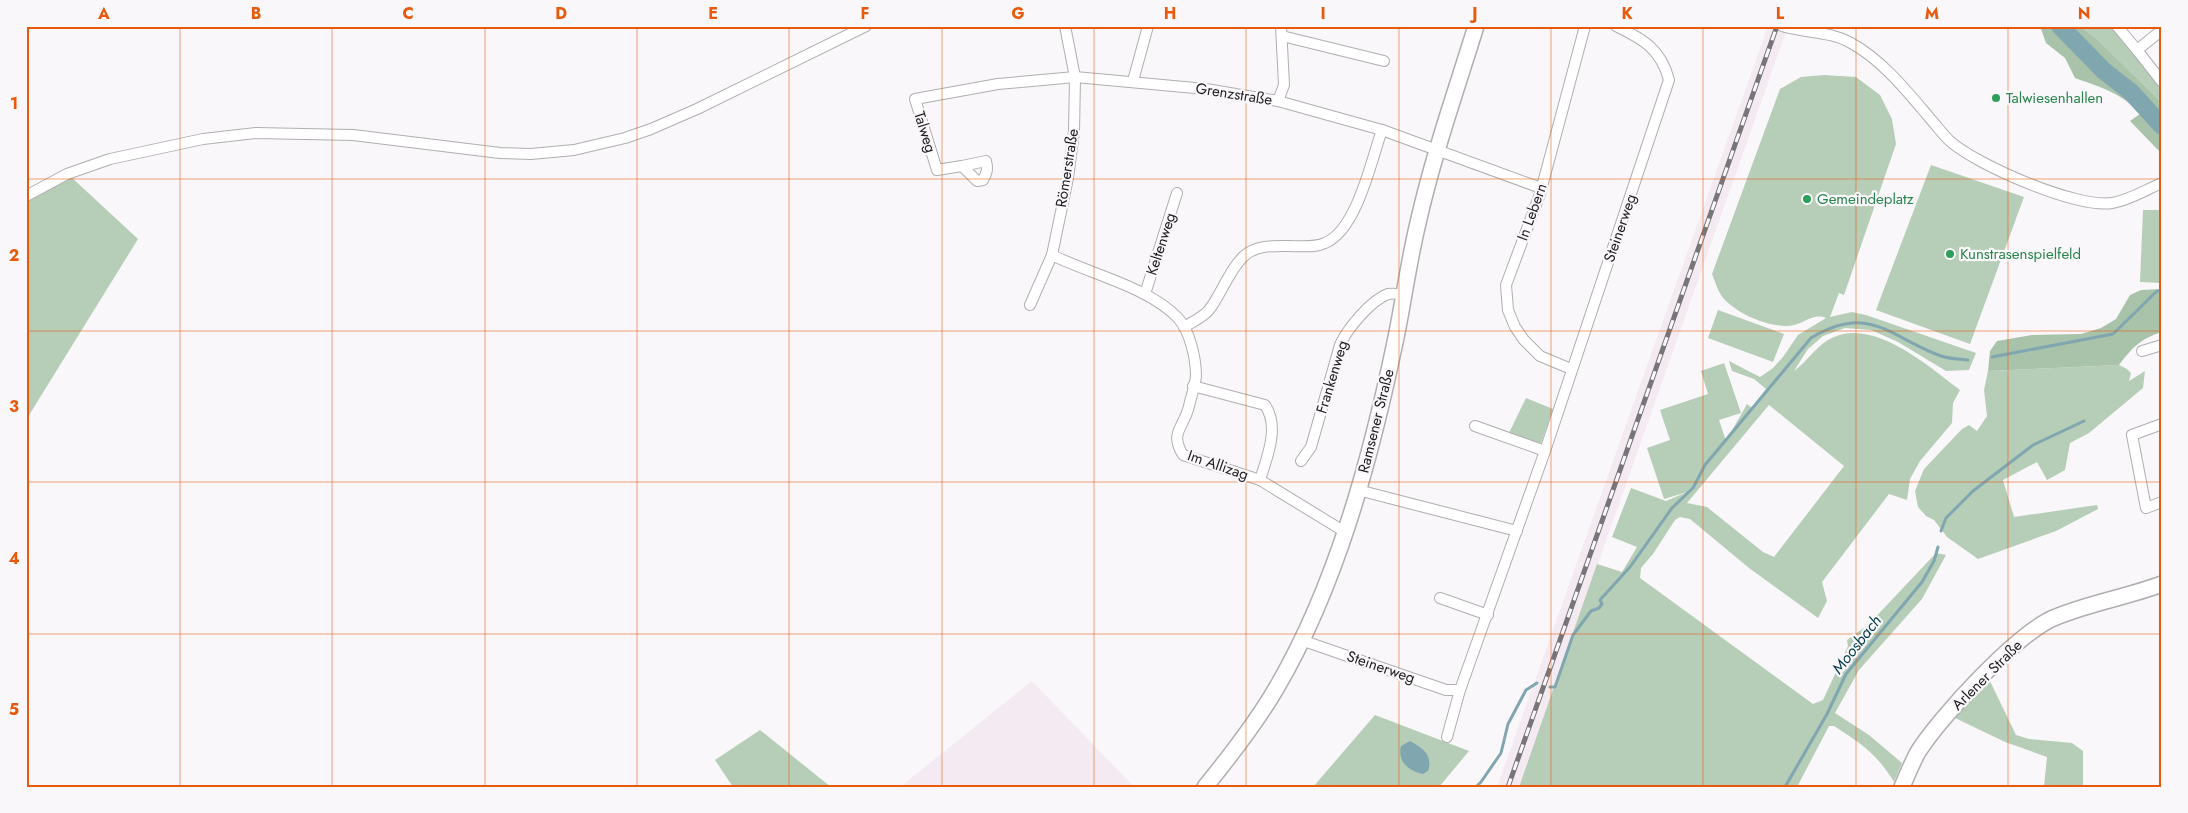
<svg xmlns="http://www.w3.org/2000/svg" width="2188" height="813" viewBox="0 0 2188 813" font-family="Jost,sans-serif">
  <rect width="100%" height="100%" fill="#faf7fa"/>
  <g fill="#f3eaf2">
    <path d="M 1768,26 L 1788,26 L 1519,787 L 1497,787 Z"/>
    <path d="M 1032,681 L 1134,787 L 900,787 Z"/>
  </g>
  <g fill="#b6cdb7" fill-rule="evenodd">
    <path d="M 2080,26 L 2113,26 L 2162,86 L 2162,103 L 2097,39 Z"/>
    <path d="M 1824,75 L 1856,77 L 1880,95 L 1892,119 L 1896,144 L 1844,295 L 1839,293 L 1830,317 L 1852,312 L 1866,315 L 1976,353 L 1969,370 L 1946,371 L 1898,342 L 1871,330 L 1845,328 L 1823,336 L 1808,349 L 1794,371 C 1808,361 1817,344 1834,337 C 1876,319 1929,367 1960,390 L 1953,403 L 1952,423 L 1920,461 L 1910,479 L 1907,500 L 1889,494 L 1822,582 L 1827,601 L 1818,618 L 1749,568 L 1690,519 L 1680,517 L 1675,520 L 1653,554 L 1641,568 L 1640,578 L 1813,704 L 1823,700 L 1848,646 L 1847,640 L 1869,624 L 1936,553 L 1946,555 L 1922,599 L 1859,670 L 1835,713 L 1869,735 L 1902,763 L 1894,782 C 1877,754 1862,744 1834,726 L 1829,726 L 1797,787 L 1519,787 L 1597,564 L 1622,572 L 1637,547 L 1612,537 L 1631,488 L 1666,501 L 1687,492 L 1664,499 L 1647,448 L 1670,440 L 1660,410 L 1708,394 L 1701,371 L 1724,363 L 1741,413 L 1719,420 L 1726,441 L 1747,404 L 1752,408 L 1766,389 L 1754,379 L 1732,371 L 1729,361 L 1760,377 L 1773,368 L 1783,357 L 1798,335 L 1826,318 C 1814,313 1806,322 1794,325 C 1773,330 1733,313 1721,295 C 1717,289 1715,281 1712,274 L 1780,89 L 1801,77 ZM 1769,405 L 1844,466 L 1774,557 L 1763,552 L 1707,507 L 1687,503 Z"/>
    <path d="M 1931,165 L 2024,197 L 1970,344 L 1876,310 Z"/>
    <path d="M 70,176 L 138,239 L 26,420 L 26,200 Z"/>
    <path d="M 2143,210 L 2162,210 L 2162,283 L 2140,282 Z"/>
    <path d="M 1718,310 L 1784,334 L 1773,362 L 1708,338 Z"/>
    <path d="M 2119,365 L 2127,369 L 2131,373 L 2129,381 L 2145,371 L 2143,388 L 2089,433 L 2070,443 L 2065,470 L 2047,480 L 2037,462 L 2003,480 L 2014,517 L 2097,505 L 2098,509 L 2056,531 L 1978,559 L 1947,537 L 1934,520 L 1926,516 L 1918,507 L 1915,491 L 1924,469 L 1962,429 L 1969,425 L 1977,431 L 1987,416 L 1984,390 L 1988,371 Z"/>
    <path d="M 1526,398 L 1553,409 L 1541,443 L 1507,437 Z"/>
    <path d="M 1988,677 L 2016,735 L 2029,739 L 2072,743 L 2083,751 L 2083,787 L 2044,787 L 2047,757 L 2005,742 L 1953,717 Z"/>
    <path d="M 1375,715 L 1469,751 L 1439,787 L 1313,787 Z"/>
    <path d="M 760,730 L 831,787 L 733,787 L 715,760 Z"/>
  </g>
  <g fill="#a9c2aa">
    <path d="M 2040,26 L 2080,26 L 2097,39 L 2162,103 L 2162,154 L 2130,121 L 2140,114 C 2123,93 2099,87 2075,78 L 2065,58 L 2046,43 Z"/>
    <path d="M 2162,289 L 2162,332 C 2141,338 2131,349 2119,365 L 1988,371 L 1990,351 L 1997,341 L 2032,335 L 2081,334 L 2101,328 L 2116,319 L 2130,295 L 2141,290 Z"/>
  </g>
  <path fill="#80a6b0" d="M 1410,741 C 1423,748 1433,755 1428,771 L 1423,774 C 1409,771 1397,762 1401,746 Z"/>
  <g fill="none" stroke-linecap="round" stroke-linejoin="round">
    <g stroke="#80a6b0" stroke-width="3">
      <path d="M 1992,357 L 2113,334 L 2157,291 L 2162,291"/>
      <path d="M 1941,531 L 1946,518 L 1973,491 L 2033,445 L 2084,421"/>
      <path d="M 1550,687 L 1555,687 L 1573,635 L 1591,611 L 1599,608 L 1602,604 L 1600,600 L 1630,567 L 1672,508 L 1693,488 L 1705,465 L 1811,338 C 1870,303 1889,337 1941,356 C 1949,359 1960,359 1968,360"/>
      <path d="M 1476,787 L 1481,782 L 1501,753 L 1508,724 L 1526,690 L 1537,683"/>
      <path d="M 1785,787 L 1827,714 L 1846,674 L 1922,582 L 1934,561 L 1938,547"/>
    </g>
    <path stroke="#80a6b0" stroke-width="18" d="M 2060,26 L 2104,71 L 2131,92 L 2162,126"/>
    <defs>
      <g id="street">
        <path d="M 1782,26 C 1805,33 1830,31 1851,43 C 1882,60 1906,90 1928,116 C 1936,125 1943,135 1951,142 C 1979,166 2076,208 2112,203 C 2130,200 2145,190 2162,183"/>
        <path d="M 2117,26 L 2137,50 L 2162,30"/>
        <path d="M 1282,36 L 1384,61"/>
        <path d="M 2137,50 L 2162,82"/>
        <path d="M 1133,81 L 1148,26"/>
        <path d="M 1278,101 L 1284,85 L 1281,26"/>
        <path d="M 962,166 L 986,161 C 988,169 987,173 983,180 L 977,181 L 962,166 L 937,170 L 915,99 L 998,84 L 1075,77 L 1206,89 L 1278,101 L 1382,130 L 1541,188"/>
        <path d="M 26,196 L 67,174 L 110,159 L 203,139 L 256,133 L 353,135 L 500,153 L 531,154 L 574,150 L 625,138 L 651,129 L 697,109 L 866,26"/>
        <path d="M 1052,255 C 1090,274 1149,287 1178,318 C 1190,331 1196,359 1196,376 C 1195,386 1191,397 1189,406 C 1184,428 1169,432 1183,455 L 1260,480 L 1345,532"/>
        <path d="M 1145,294 L 1177,193"/>
        <path d="M 1030,305 L 1052,255 L 1068,178 L 1074,132 L 1075,77 L 1065,26"/>
        <path d="M 1184,327 C 1192,322 1202,318 1209,310 C 1222,293 1229,270 1244,256 C 1256,245 1273,246 1288,246 C 1300,246 1314,248 1325,243 C 1357,230 1371,161 1382,130"/>
        <path d="M 2142,351 L 2162,345"/>
        <path d="M 1571,369 L 1540,356 L 1524,340 L 1515,327 L 1508,310 L 1506,285 L 1540,194 L 1585,26"/>
        <path d="M 1193,386 L 1265,405 C 1280,427 1267,457 1260,480"/>
        <path d="M 2162,424 L 2132,435 L 2146,508 L 2162,502"/>
        <path d="M 1475,426 L 1545,451"/>
        <path d="M 1301,461 L 1311,447 L 1340,345 C 1347,329 1371,300 1388,294 C 1393,293 1399,294 1404,295"/>
        <path d="M 1358,490 L 1517,531"/>
        <path d="M 1440,598 L 1488,615"/>
        <path d="M 1301,640 L 1446,690 L 1460,690"/>
        <path d="M 1447,737 L 1460,690 L 1545,451 L 1669,80 C 1661,49 1643,39 1616,26"/>
      </g>
      <g id="secondary">
        <path d="M 1205,787 C 1231,755 1257,722 1277,687 C 1336,586 1370,461 1394,347 C 1403,306 1408,264 1418,223 C 1433,156 1456,91 1476,26"/>
        <path d="M 1902,787 C 1907,775 1912,763 1918,752 C 1940,717 2019,631 2056,617 C 2090,603 2127,597 2162,584"/>
      </g>
    </defs>
    <use href="#street" stroke="#b0aeb0" stroke-width="12"/>
    <use href="#secondary" stroke="#b0aeb0" stroke-width="18"/>
    <use href="#street" stroke="#fff" stroke-width="10"/>
    <use href="#secondary" stroke="#fff" stroke-width="15"/>
    <defs>
      <path id="rail" d="M 1508,787 L 1777,26"/>
    </defs>
    <use href="#rail" stroke="#777577" stroke-width="5"/>
    <use href="#rail" stroke="#faf7fa" stroke-width="3" stroke-dasharray="9" stroke-linecap="butt"/>
  </g>
  <path fill="none" stroke="#e8590c" stroke-width="1" stroke-opacity="0.55" d="M 180,26 L 180,787M 332,26 L 332,787M 485,26 L 485,787M 637,26 L 637,787M 789,26 L 789,787M 942,26 L 942,787M 1094,26 L 1094,787M 1246,26 L 1246,787M 1399,26 L 1399,787M 1551,26 L 1551,787M 1703,26 L 1703,787M 1856,26 L 1856,787M 2008,26 L 2008,787M 26,179 L 2162,179M 26,331 L 2162,331M 26,482 L 2162,482M 26,634 L 2162,634"/>
  <g fill="#2e9e5b" stroke="#faf7fa" stroke-width="2">
    <circle cx="1996" cy="98" r="5"/>
    <circle cx="1807" cy="199" r="5"/>
    <circle cx="1950" cy="254" r="5"/>
  </g>
  <g text-anchor="middle" stroke-width="4.5" stroke-linejoin="round" paint-order="stroke">
    <g font-size="15" fill="#1e1d1e" stroke="#faf7fa">
      <text transform="translate(1234 94) rotate(9)" y="5">Grenzstraße</text>
      <text transform="translate(925 132) rotate(73)" y="5">Talweg</text>
      <text transform="translate(1067 168) rotate(-81)" y="5">Römerstraße</text>
      <text transform="translate(1532 212) rotate(-70)" y="5">In Lebern</text>
      <text transform="translate(1620 228) rotate(-71)" y="5">Steinerweg</text>
      <text transform="translate(1161 244) rotate(-72)" y="5">Keltenweg</text>
      <text transform="translate(1332 377) rotate(-73)" y="5">Frankenweg</text>
      <text transform="translate(1376 421) rotate(-76)" y="5">Ramsener Straße</text>
      <text transform="translate(1218 465) rotate(19)" y="5">Im Allizag</text>
      <text transform="translate(1381 667) rotate(19)" y="5">Steinerweg</text>
      <text transform="translate(1987 675) rotate(-45)" y="5">Arlener Straße</text>
    </g>
    <g font-size="15" fill="#27864d" stroke="#faf7fa" text-anchor="start">
      <text x="2006" y="103">Talwiesenhallen</text>
      <text x="1817" y="204">Gemeindeplatz</text>
      <text x="1960" y="259">Kunstrasenspielfeld</text>
    </g>
    <g font-size="16" font-style="italic" fill="#003c49" stroke="#faf7fa">
      <text transform="translate(1856 644) rotate(-52)" y="6">Moosbach</text>
    </g>
  </g>
  <rect width="2188" height="813" fill="none" stroke="#faf7fa" stroke-width="55"/>
  <rect x="28" y="28" width="2132" height="758" fill="none" stroke="#e8590c" stroke-width="2"/>
  <g font-size="16" text-anchor="middle" font-weight="bold" fill="#e8590c">
    <text x="104" y="19">A</text>
    <text x="256" y="19">B</text>
    <text x="408" y="19">C</text>
    <text x="561" y="19">D</text>
    <text x="713" y="19">E</text>
    <text x="865" y="19">F</text>
    <text x="1018" y="19">G</text>
    <text x="1170" y="19">H</text>
    <text x="1323" y="19">I</text>
    <text x="1475" y="19">J</text>
    <text x="1627" y="19">K</text>
    <text x="1780" y="19">L</text>
    <text x="1932" y="19">M</text>
    <text x="2084" y="19">N</text>
    <text x="14" y="109">1</text>
    <text x="14" y="261">2</text>
    <text x="14" y="412">3</text>
    <text x="14" y="564">4</text>
    <text x="14" y="715">5</text>
  </g>
</svg>
